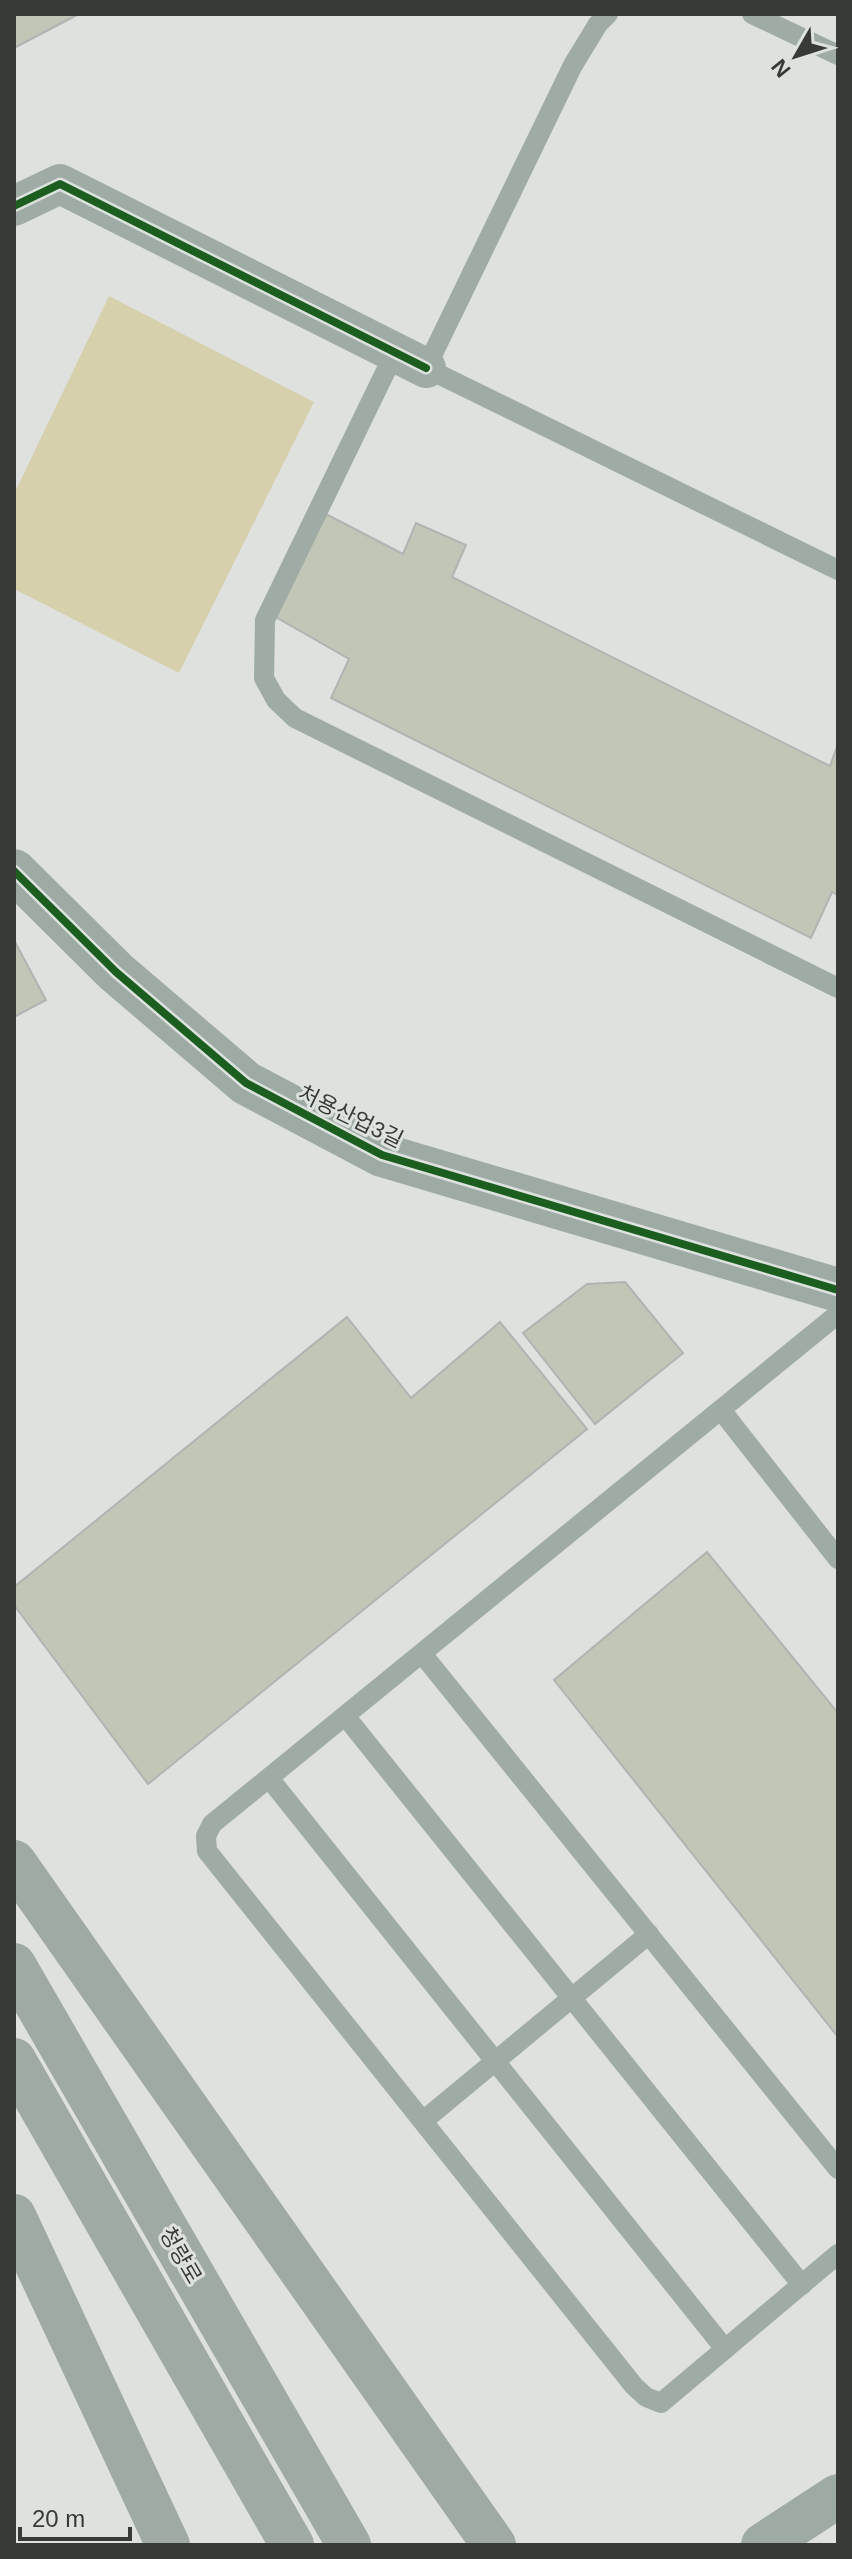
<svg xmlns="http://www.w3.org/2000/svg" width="852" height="2559" viewBox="0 0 852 2559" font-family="Helvetica,'Noto Sans KR',sans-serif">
  <rect width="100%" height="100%" fill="#dfe1df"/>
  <path fill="#d6d0ac" d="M 109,296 L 314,402 L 179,673 L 14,589 L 14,494 Z"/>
  <g fill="#c1c6b7" stroke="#b2b3b2" stroke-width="2">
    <path d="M 14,14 L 79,14 L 14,48 Z"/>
    <path d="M 318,510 L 403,554 L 416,523 L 466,545 L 452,577 L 830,766 L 838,744 L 838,895 L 832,892 L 811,938 L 331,698 L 349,659 L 274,616 Z"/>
    <path d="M 14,940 L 46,1000 L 14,1017 Z"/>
    <path d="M 625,1282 L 683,1353 L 595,1424 L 523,1333 L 587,1284 Z"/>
    <path d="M 347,1317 L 411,1398 L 500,1322 L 587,1429 L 148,1784 L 14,1605 L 14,1587 Z"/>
    <path d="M 707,1552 L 838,1713 L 838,2037 L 554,1680 Z"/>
  </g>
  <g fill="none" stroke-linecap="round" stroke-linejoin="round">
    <g stroke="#9faca5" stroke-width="20">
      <path d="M 608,14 L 598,24 L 573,65 L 426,368 L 838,570"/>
      <path d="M 752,14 L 838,55"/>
      <path d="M 395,352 L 265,620 L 264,678 L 276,700 L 295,718 L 838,988"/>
      <path d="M 838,1314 L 212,1824 L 206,1836 L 207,1851 L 634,2386 L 646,2397 L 661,2403 L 838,2254"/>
      <path d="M 721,1410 L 838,1559"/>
      <path d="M 423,1655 L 838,2169"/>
      <path d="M 346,1717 L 802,2285"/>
      <path d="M 269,1778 L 725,2349"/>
      <path d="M 423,2121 L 649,1934"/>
    </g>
    <path stroke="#9faca5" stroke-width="40" d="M 14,206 L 60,184 L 426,368"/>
    <g stroke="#9daba4" stroke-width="44">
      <path d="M 14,871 L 116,972 L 246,1083 L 382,1155 L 838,1290"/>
      <path d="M 763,2545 L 838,2496"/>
    </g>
    <g stroke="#9eaaa3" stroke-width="44">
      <path d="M 14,1862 L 494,2545"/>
      <path d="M 14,1965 L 349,2545"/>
      <path d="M 14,2060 L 292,2545"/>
      <path d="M 14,2216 L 168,2545"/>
    </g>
    <defs>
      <g id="cycleway">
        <path d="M 14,206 L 60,184 L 426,368"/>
        <path d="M 14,871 L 116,972 L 246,1083 L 382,1155 L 838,1290"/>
      </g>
    </defs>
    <use href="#cycleway" stroke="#dee2de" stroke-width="13"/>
    <use href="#cycleway" stroke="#1b5e20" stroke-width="8"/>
  </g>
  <g text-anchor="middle" stroke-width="6" stroke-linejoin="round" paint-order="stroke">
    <g font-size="22" fill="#383a38" stroke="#dee2de">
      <text transform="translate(351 1116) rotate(26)" y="8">처용산업3길</text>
      <text transform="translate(181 2255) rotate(60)" y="8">청량로</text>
    </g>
  </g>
  <rect width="852" height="2559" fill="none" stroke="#383a38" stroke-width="32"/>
  <g transform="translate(796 56) rotate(231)" stroke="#dee2de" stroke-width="6" paint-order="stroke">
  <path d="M0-6L14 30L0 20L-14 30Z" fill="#383a38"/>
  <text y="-12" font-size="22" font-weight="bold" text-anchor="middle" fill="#383a38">N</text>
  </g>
  <path d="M20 2527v12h110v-12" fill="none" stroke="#383a38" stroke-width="4"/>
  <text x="32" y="2527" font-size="24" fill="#383a38" stroke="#dee2de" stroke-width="6" paint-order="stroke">20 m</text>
</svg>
